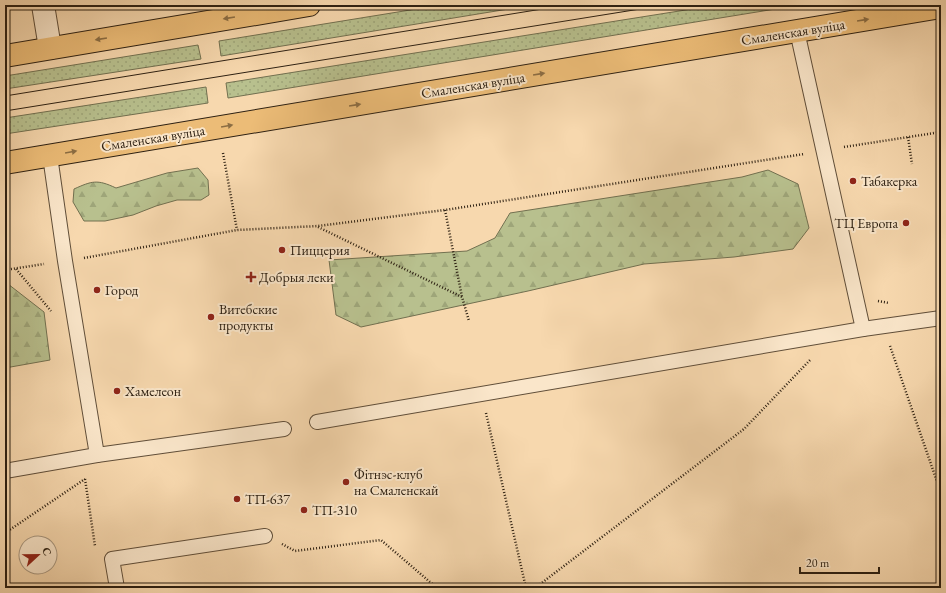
<svg xmlns="http://www.w3.org/2000/svg" width="946" height="593" viewBox="0 0 946 593" font-family="'EB Garamond',serif">
  <defs>
    <pattern id="grass-dots" width="8" height="8" patternUnits="userSpaceOnUse"><rect width="8" height="8" fill="#b8c08e"/><path d="M2 2h.1M6 6h.1" fill="none" stroke="#9ea579" stroke-width="1.8" stroke-linecap="round"/></pattern>
    <pattern id="forest-firs" width="22" height="20" patternUnits="userSpaceOnUse"><rect width="22" height="20" fill="#b8c08e"/><path d="M5 1l3.5 6h-7zM16 11l3.5 6h-7z" fill="#9ea579"/></pattern>
  </defs>
  <rect width="100%" height="100%" fill="#f7d8ae"/>
  <filter id="stains"><feTurbulence type="fractalNoise" baseFrequency=".005" numOctaves="4"/><feColorMatrix values="0 0 0 0 .2 0 0 0 0 .09 0 0 0 0 .02 0 0 0 .5 -.17"/></filter>
  <radialGradient id="worn" r=".72"><stop offset=".6" stop-color="#630" stop-opacity="0"/><stop offset="1" stop-color="#630" stop-opacity=".3"/></radialGradient>
  <g fill="url(#grass-dots)" stroke="#727050">
    <path d="M 441,5 L 533,5 L 221,56 L 219,41 Z"/>
    <path d="M 717,5 L 800,5 L 228,98 L 226,83 Z"/>
    <path d="M 198,45 L 201,59 L 5,89 L 5,76 Z"/>
    <path d="M 206,87 L 208,103 L 5,134 L 5,118 Z"/>
  </g>
  <g fill="url(#forest-firs)" stroke="#727050">
    <path d="M 198,168 L 208,180 L 209,195 L 201,200 L 177,200 L 156,206 L 133,215 L 105,221 L 84,221 L 73,202 L 74,189 C 92,181 97,179 116,188 L 167,173 Z"/>
    <path d="M 768,170 L 798,184 L 809,228 L 793,249 L 734,257 L 644,264 L 528,291 L 361,327 L 336,315 L 329,260 L 467,251 L 495,238 L 510,213 L 742,177 Z"/>
    <path d="M 8,284 L 44,312 L 50,360 L 5,368 L 5,285 Z"/>
  </g>
  <g fill="none" stroke-linecap="round" stroke-linejoin="round">
    <defs>
      <g id="service">
        <path d="M 50,156 L 65,261 L 97,455 L 284,429"/>
        <path d="M 863,329 L 941,318"/>
        <path d="M 317,422 L 863,329 L 797,31"/>
        <path d="M 5,471 L 97,455"/>
        <path d="M 117,588 L 112,559 L 265,536"/>
      </g>
      <path id="minor" d="M 43,5 L 50,48"/>
      <g id="primary">
        <path d="M 5,56 L 309,5"/>
        <path d="M 5,163 L 941,7"/>
      </g>
    </defs>
    <use href="#service" stroke="#604e39" stroke-width="16"/>
    <use href="#minor" stroke="#604e39" stroke-width="24"/>
    <use href="#primary" stroke="#2d2012" stroke-width="24"/>
    <g stroke="#2d2012" stroke-width="2.5" stroke-dasharray="1 2" stroke-linecap="butt">
      <path d="M 908,137 L 912,164"/>
      <path d="M 844,147 L 941,132"/>
      <path d="M 223,153 L 237,230"/>
      <path d="M 445,210 L 462,297"/>
      <path d="M 318,227 L 462,297 L 469,321"/>
      <path d="M 84,258 L 237,230 L 318,226 L 445,210 L 804,154"/>
      <path d="M 16,269 L 51,311"/>
      <path d="M 5,270 L 44,264"/>
      <path d="M 878,301 L 889,303"/>
      <path d="M 890,346 L 941,493"/>
      <path d="M 486,413 L 526,588"/>
      <path d="M 85,479 L 95,546"/>
      <path d="M 5,533 L 85,479"/>
      <path d="M 282,544 L 295,551 L 381,540 L 437,588"/>
      <path d="M 535,588 L 744,429 L 811,359"/>
    </g>
    <use href="#service" stroke="#fae6ca" stroke-width="14"/>
    <use href="#minor" stroke="#fae6ca" stroke-width="22"/>
    <use href="#primary" stroke="#ecbc77" stroke-width="22"/>
    <g stroke="#2d2012" stroke-width="1">
      <path d="M 5,96 L 567,5"/>
      <path d="M 5,111 L 665,5"/>
    </g>
  </g>
  <defs><path id="oneway-solid" d="M-6-.8H1V-3.2L6.5 0L1 3.2V.8H-6Z"/></defs>
  <g fill="#8c6e44">
    <use href="#oneway-solid" transform="translate(229 18) rotate(171)"/>
    <use href="#oneway-solid" transform="translate(863 20) rotate(-9)"/>
    <use href="#oneway-solid" transform="translate(101 39) rotate(171)"/>
    <use href="#oneway-solid" transform="translate(539 74) rotate(-9)"/>
    <use href="#oneway-solid" transform="translate(355 105) rotate(-9)"/>
    <use href="#oneway-solid" transform="translate(227 126) rotate(-10)"/>
    <use href="#oneway-solid" transform="translate(71 152) rotate(-10)"/>
  </g>
  <g fill="#8f2418" stroke="#fae6ca" stroke-width="1.5">
    <circle cx="853" cy="181" r="4"/>
    <circle cx="906" cy="223" r="4"/>
    <circle cx="282" cy="250" r="4"/>
    <path d="M249 271h4v4h4v4h-4v4h-4v-4h-4v-4h4z"/>
    <circle cx="97" cy="290" r="4"/>
    <circle cx="211" cy="317" r="4"/>
    <circle cx="117" cy="391" r="4"/>
    <circle cx="346" cy="482" r="4"/>
    <circle cx="237" cy="499" r="4"/>
    <circle cx="304" cy="510" r="4"/>
  </g>
  <g text-anchor="middle" stroke-width="4" stroke-linejoin="round" paint-order="stroke">
    <g font-size="14" fill="#2d2012" stroke="#fae6ca">
      <text transform="translate(793 32) rotate(-9)" y="5">Смаленская вуліца</text>
      <text transform="translate(473 85) rotate(-9)" y="5">Смаленская вуліца</text>
      <text transform="translate(153 138) rotate(-9)" y="5">Смаленская вуліца</text>
    </g>
    <g font-size="14" fill="#2d2012" stroke="#fae6ca" text-anchor="start">
      <text x="861" y="186">Табакерка</text>
      <text x="898" y="228" text-anchor="end">ТЦ Европа</text>
      <text x="290" y="255">Пиццерия</text>
      <text x="259" y="282">Добрыя леки</text>
      <text x="105" y="295">Город</text>
      <text x="219" y="314">Витебские<tspan x="219" dy="16">продукты</tspan></text>
      <text x="125" y="396">Хамелеон</text>
      <text x="354" y="479">Фітнэс-клуб<tspan x="354" dy="16">на Смаленскай</tspan></text>
      <text x="245" y="504">ТП-637</text>
      <text x="312" y="515">ТП-310</text>
    </g>
  </g>
  <rect width="946" height="593" fill="none" stroke="#f7d8ae" stroke-width="20"/>
  <rect x="6" y="6" width="934" height="581" fill="none" stroke="#2d2012" stroke-width="2"/>
  <rect x="10" y="10" width="926" height="573" fill="none" stroke="#2d2012"/>
  <g transform="translate(38 555) rotate(68)"><circle r="19" fill="#fae6ca" stroke="#a89780"/>
  <path d="M0-3L7 15L0 10L-7 15Z" fill="#8f2418"/>
  <text y="-6" font-size="11" font-weight="bold" text-anchor="middle" fill="#2d2012">С</text>
  </g>
  <path d="M800 567v6h79v-6" fill="none" stroke="#2d2012" stroke-width="2"/>
  <text x="806" y="567" font-size="12" fill="#2d2012" stroke="#fae6ca" stroke-width="3" paint-order="stroke">20 m</text>
  <rect width="100%" height="100%" filter="url(#stains)"/>
  <rect width="100%" height="100%" fill="url(#worn)"/>
</svg>
